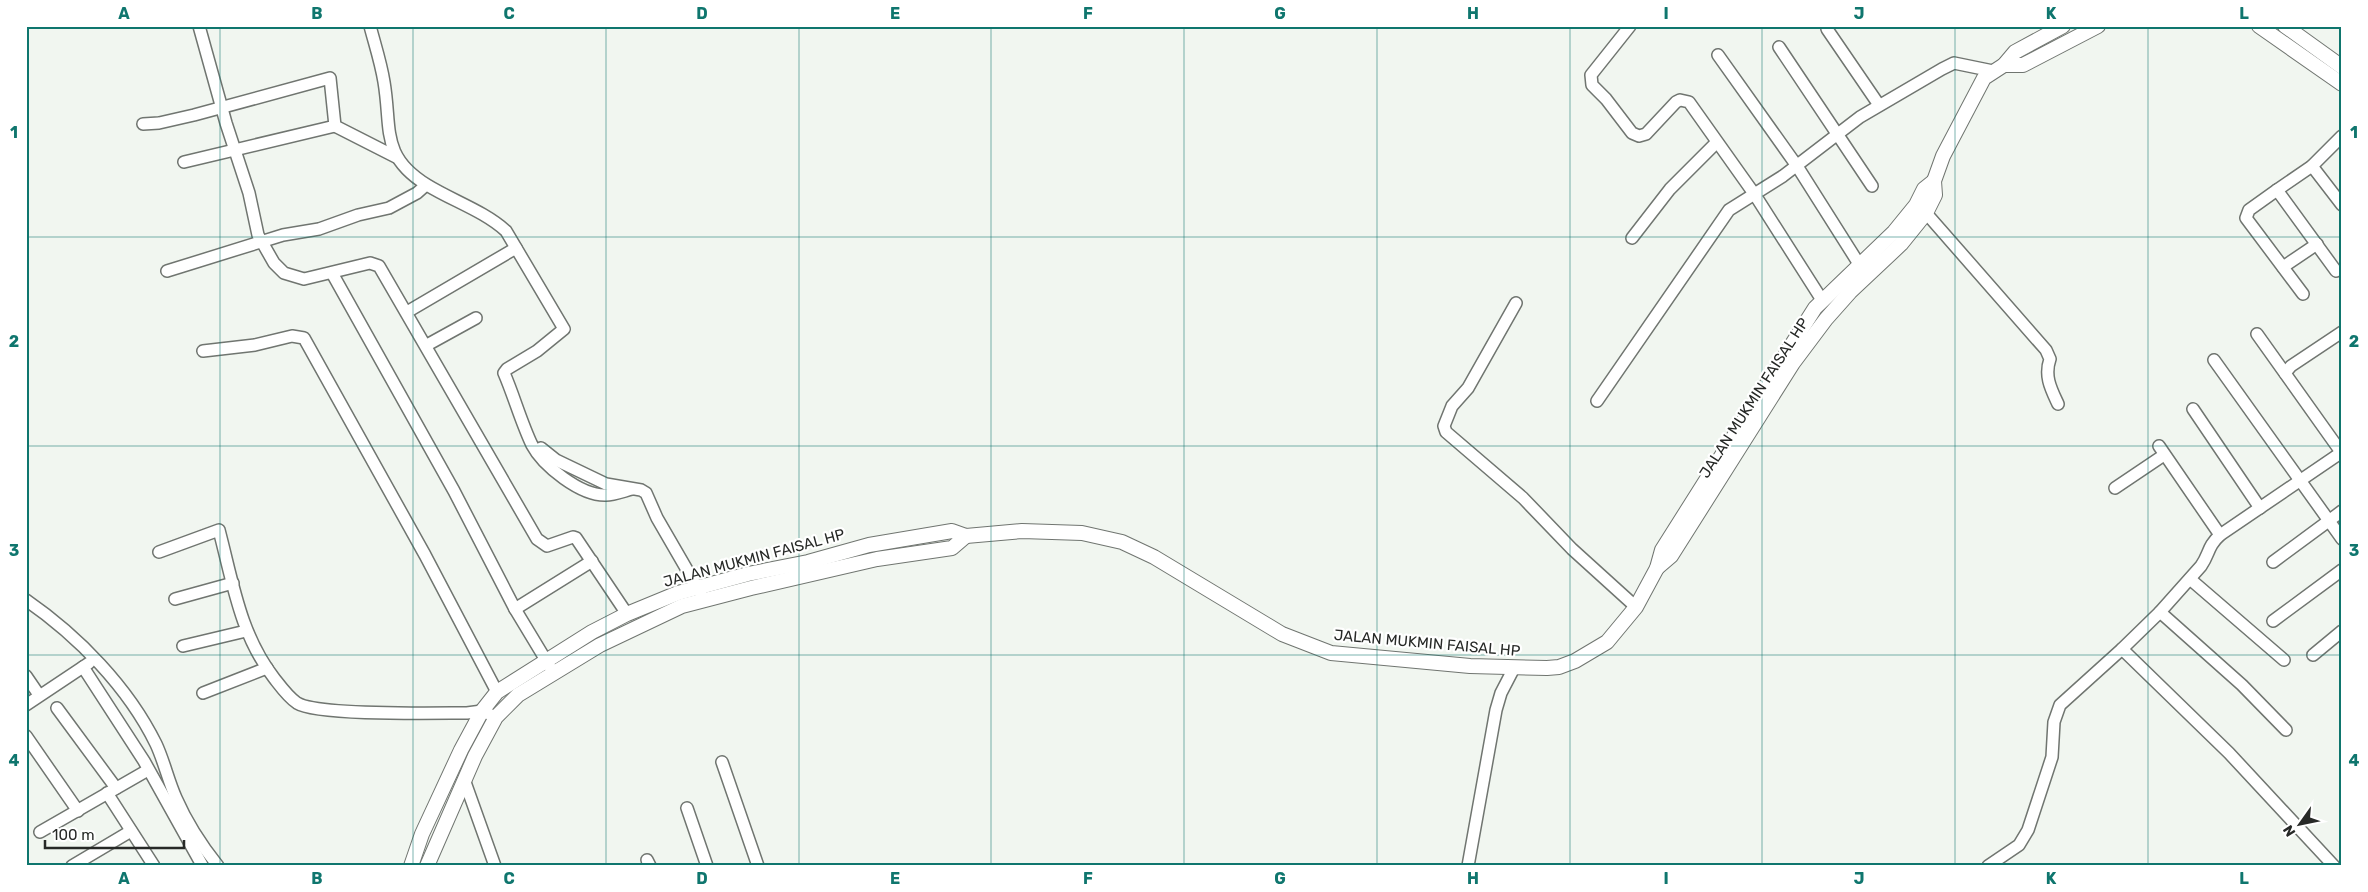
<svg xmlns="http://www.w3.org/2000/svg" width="2368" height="892" viewBox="0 0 2368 892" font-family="Rubik,sans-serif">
  <rect width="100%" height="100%" fill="#f1f6f0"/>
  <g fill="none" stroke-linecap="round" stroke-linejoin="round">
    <defs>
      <g id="minor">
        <path d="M 199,26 L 226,123 L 249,193 L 258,235 L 274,263 L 284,273 L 304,279 L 370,263 L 379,266 L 537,539 L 547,546 L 573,537 L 576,538 L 627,614"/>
        <path d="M 370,26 C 375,45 381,63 384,82 C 392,129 380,156 427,185 C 453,201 484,211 506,231 L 564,329 L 537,351 L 507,369 L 504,373 C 514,396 521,422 532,445 C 543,466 581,496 606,495 C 614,495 624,491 632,489"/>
        <path d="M 1630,26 L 1591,75 L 1592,85 L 1606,99 L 1632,133 L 1639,136 L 1646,134 L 1676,102 L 1680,100 L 1689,102 L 1755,195 L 1822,300"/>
        <path d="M 1827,29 L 1879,105"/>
        <path d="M 1779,47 L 1872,186"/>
        <path d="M 1718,55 L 1797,166 L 1859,264"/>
        <path d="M 143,124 L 159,123 L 194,115 L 330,78 L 335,126 L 396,157"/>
        <path d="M 184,162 L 335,126"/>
        <path d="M 2312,166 L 2342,205"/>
        <path d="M 2277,190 L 2249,210 L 2246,218 L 2303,294"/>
        <path d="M 1926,213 L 2046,350 L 2050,359 C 2044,376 2051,389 2058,404"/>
        <path d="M 1632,238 L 1670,189 L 1716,143"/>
        <path d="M 2283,267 L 2317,244"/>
        <path d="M 167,271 L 283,235 L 319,229 L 358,215 L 389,208 L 417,193 L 426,185"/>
        <path d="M 2336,271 L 2277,190 L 2312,166 L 2342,136"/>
        <path d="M 332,273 L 454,491 L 515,609 L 550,667"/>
        <path d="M 1516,303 L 1468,388 L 1452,406 L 1444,426 L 1446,432 L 1523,498 L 1572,549 L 1636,607"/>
        <path d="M 407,312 L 516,248"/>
        <path d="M 2257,334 L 2341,452"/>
        <path d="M 427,345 L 476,318"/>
        <path d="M 203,351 L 255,345 L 292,336 L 304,338 L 425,555 L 497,692"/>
        <path d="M 2214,360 L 2342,539"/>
        <path d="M 2285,373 L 2291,366 L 2342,332"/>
        <path d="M 1597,401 L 1729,210 L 1783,176 L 1860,117 L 1942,69 L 1954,63 L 1993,71"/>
        <path d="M 2193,409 L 2260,508"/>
        <path d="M 2159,446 L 2220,535"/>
        <path d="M 541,448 L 556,460 L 606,484 L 641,490 L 646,493 L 657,518 L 701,594"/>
        <path d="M 2115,488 L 2164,455"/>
        <path d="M 159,552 L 219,530 C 233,583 240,634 274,678 C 281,687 288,697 297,703 C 318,716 437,713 467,713 L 482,711 L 496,717"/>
        <path d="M 2273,562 L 2342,511"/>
        <path d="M 2190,579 L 2284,660"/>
        <path d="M 175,599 L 233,583"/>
        <path d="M 26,600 C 78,636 128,687 156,744 C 164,761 168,780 176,798 C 186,821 202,846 218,866"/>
        <path d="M 515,609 L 592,561"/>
        <path d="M 2160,612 L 2122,649 L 2229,753 L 2334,866"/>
        <path d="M 2273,621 L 2342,570"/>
        <path d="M 183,646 L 246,631"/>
        <path d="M 2313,655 L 2342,631"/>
        <path d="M 83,667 L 144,761 L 202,865"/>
        <path d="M 26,676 L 39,695"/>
        <path d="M 203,693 L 267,668"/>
        <path d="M 26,705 L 89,663"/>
        <path d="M 57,708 L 116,788"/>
        <path d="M 2286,730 L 2242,685 L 2160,612 L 2201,566 C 2210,553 2207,547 2220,535 L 2342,452"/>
        <path d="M 26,736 L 78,811"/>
        <path d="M 722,762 L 758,866"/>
        <path d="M 465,782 L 495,866"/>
        <path d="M 107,793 L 154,866"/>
        <path d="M 687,808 L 707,866"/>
        <path d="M 40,832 L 148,770"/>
        <path d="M 647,860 L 650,866"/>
        <path d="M 72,866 L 131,831"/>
        <path d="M 1468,866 L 1496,710 L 1501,693 L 1514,668"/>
        <path d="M 1988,866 L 2019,845 L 2028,830 L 2052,757 L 2054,722 L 2060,705 L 2122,649"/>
      </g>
      <g id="tertiary">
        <path d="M 2259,26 L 2342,84"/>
        <path d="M 2285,26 L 2342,67"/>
        <path d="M 2004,65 L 2023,65 L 2098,26"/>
        <path d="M 1657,568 L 1671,556 L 1793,363 L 1826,319 L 1850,292 L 1901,244 L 1926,213 L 1935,195 L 1934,181 L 1943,156 L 1984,78 L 2004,65 L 2015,52 L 2063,26"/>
        <path d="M 411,866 L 422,834 L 461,750 L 482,711 L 497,692 L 592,632 L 627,614 L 678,593 L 748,574 L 808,562 L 869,545 L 952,531 L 966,536 L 1022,531 L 1082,533 L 1122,542 L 1154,557 L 1282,634 L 1331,653 L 1470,666 L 1547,668 L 1559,667 L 1575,661 L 1607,642 L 1636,607 L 1657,568 L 1662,550 L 1815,308 L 1894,232 L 1916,205 L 1924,189 L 1934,181"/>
        <path d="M 427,866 L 475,756 L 496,717 L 518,695 L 600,645 L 682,606 L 751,588 L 877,559 L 952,548 L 966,536"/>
      </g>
    </defs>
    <use href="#minor" stroke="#707570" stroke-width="14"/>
    <use href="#tertiary" stroke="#707570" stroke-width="16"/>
    <use href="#minor" stroke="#fff" stroke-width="11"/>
    <use href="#tertiary" stroke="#fff" stroke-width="14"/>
  </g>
  <path fill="none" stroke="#0f766e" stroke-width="1" stroke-opacity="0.55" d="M 220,26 L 220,866M 413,26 L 413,866M 606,26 L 606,866M 799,26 L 799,866M 991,26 L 991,866M 1184,26 L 1184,866M 1377,26 L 1377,866M 1570,26 L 1570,866M 1762,26 L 1762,866M 1955,26 L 1955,866M 2148,26 L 2148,866M 26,237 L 2342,237M 26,446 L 2342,446M 26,655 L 2342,655"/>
  <g text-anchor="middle" stroke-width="4.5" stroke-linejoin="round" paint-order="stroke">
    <g font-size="15" fill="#272927" stroke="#fff">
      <text transform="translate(1754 398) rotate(-57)" y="5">JALAN MUKMIN FAISAL HP</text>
      <text transform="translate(754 558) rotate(-15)" y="5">JALAN MUKMIN FAISAL HP</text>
      <text transform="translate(1427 643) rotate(5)" y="5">JALAN MUKMIN FAISAL HP</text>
    </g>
  </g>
  <rect width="2368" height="892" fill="none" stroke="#ffffff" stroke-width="55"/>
  <g transform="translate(2300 824) rotate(237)" stroke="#ffffff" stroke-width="4" paint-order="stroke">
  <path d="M0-4L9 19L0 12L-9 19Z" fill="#272927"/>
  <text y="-8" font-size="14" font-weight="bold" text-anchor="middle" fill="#272927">N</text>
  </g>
  <path d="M45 840v8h139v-8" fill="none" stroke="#272927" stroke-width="2.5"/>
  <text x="52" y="840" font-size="15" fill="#272927" stroke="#ffffff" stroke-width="4" paint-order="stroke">100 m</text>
  <rect x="28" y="28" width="2312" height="836" fill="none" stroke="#0f766e" stroke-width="2"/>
  <g font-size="16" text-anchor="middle" font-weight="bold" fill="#0f766e">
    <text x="124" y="19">A</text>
    <text x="317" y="19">B</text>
    <text x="509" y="19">C</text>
    <text x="702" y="19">D</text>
    <text x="895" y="19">E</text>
    <text x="1088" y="19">F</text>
    <text x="1280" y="19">G</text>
    <text x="1473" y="19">H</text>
    <text x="1666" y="19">I</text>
    <text x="1859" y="19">J</text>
    <text x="2051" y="19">K</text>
    <text x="2244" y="19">L</text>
    <text x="14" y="138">1</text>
    <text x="2354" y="138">1</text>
    <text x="14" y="347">2</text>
    <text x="2354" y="347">2</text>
    <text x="14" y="556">3</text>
    <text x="2354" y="556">3</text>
    <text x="14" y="766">4</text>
    <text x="2354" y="766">4</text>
    <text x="124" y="884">A</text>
    <text x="317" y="884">B</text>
    <text x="509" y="884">C</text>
    <text x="702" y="884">D</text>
    <text x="895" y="884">E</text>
    <text x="1088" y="884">F</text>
    <text x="1280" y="884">G</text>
    <text x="1473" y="884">H</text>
    <text x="1666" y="884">I</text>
    <text x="1859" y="884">J</text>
    <text x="2051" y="884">K</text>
    <text x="2244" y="884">L</text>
  </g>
</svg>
